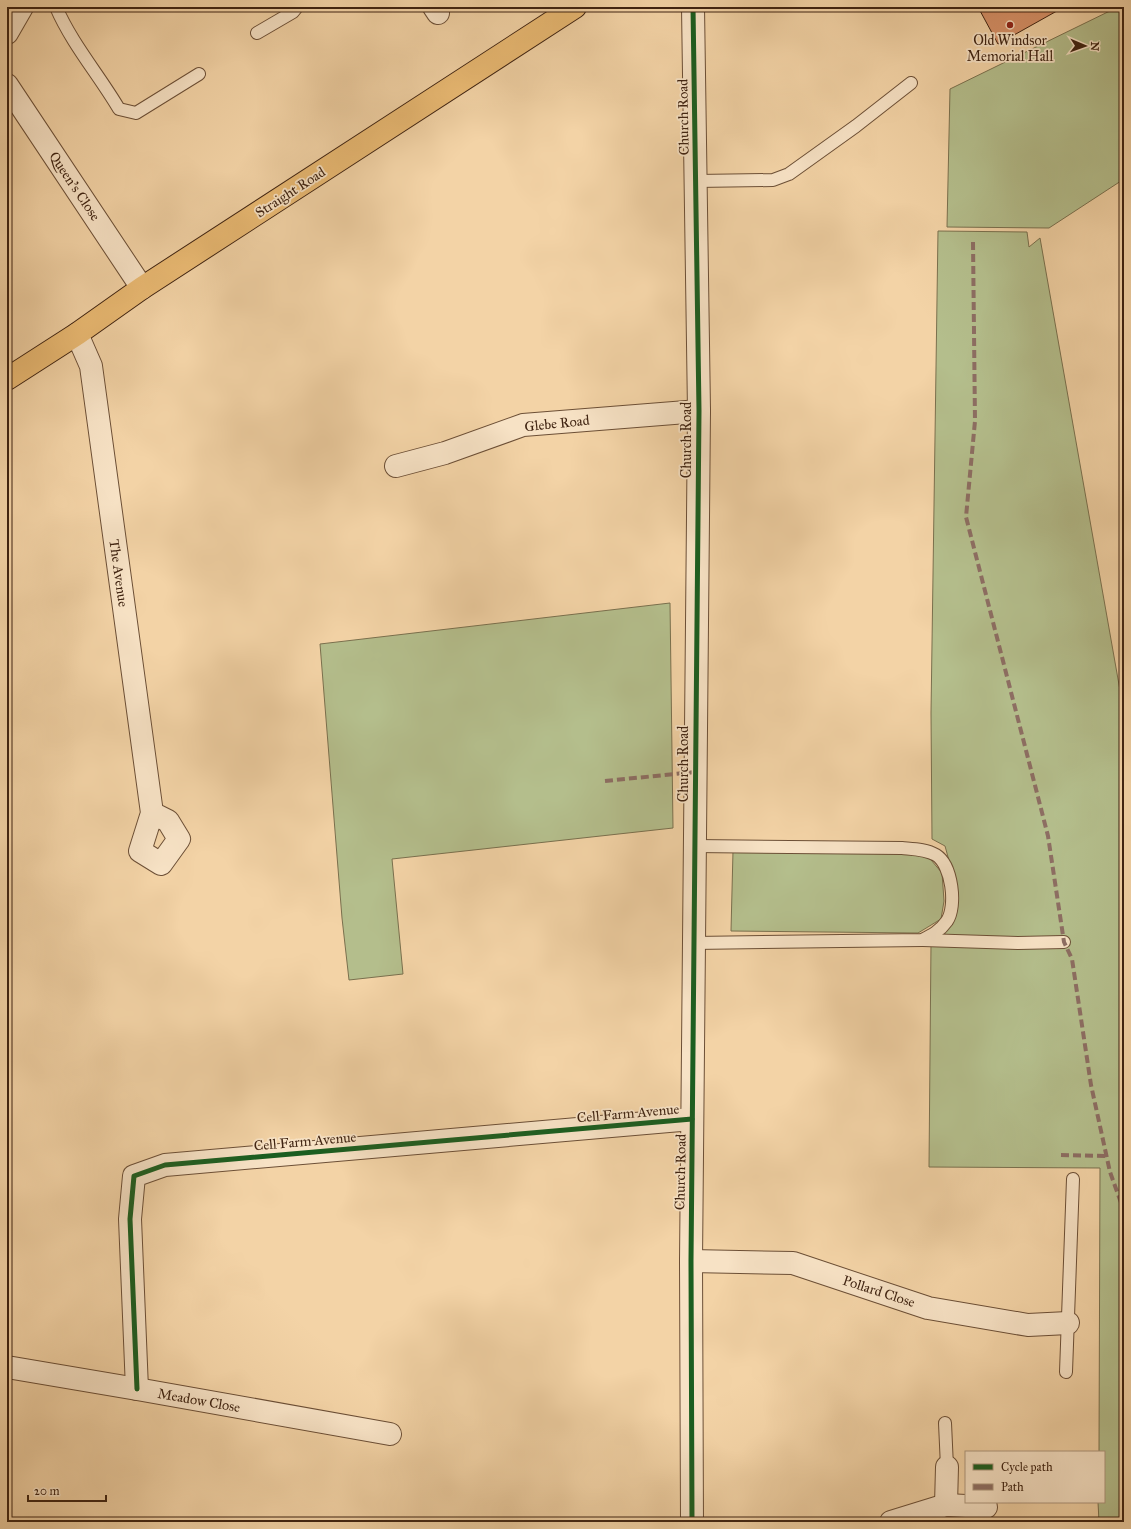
<svg xmlns="http://www.w3.org/2000/svg" width="1131" height="1529" viewBox="0 0 1131 1529" font-family="'IM FELL Great Primer',serif">
  <rect width="100%" height="100%" fill="#f3d3a6"/>
  <filter id="stains"><feTurbulence type="fractalNoise" baseFrequency=".005" numOctaves="4"/><feColorMatrix values="0 0 0 0 .2 0 0 0 0 .09 0 0 0 0 .02 0 0 0 .5 -.17"/></filter>
  <radialGradient id="worn" r=".72"><stop offset=".6" stop-color="#630" stop-opacity="0"/><stop offset="1" stop-color="#630" stop-opacity=".3"/></radialGradient>
  <g fill="#b4be8c" stroke="#7a704e">
    <path d="M 1118,7 L 1124,7 L 1124,179 L 1049,228 L 947,227 L 950,89 Z"/>
    <path d="M 938,231 L 1027,232 L 1029,247 L 1040,238 L 1124,713 L 1124,1522 L 1099,1522 L 1098,1502 L 1104,1502 L 1104,1452 L 1099,1452 L 1100,1168 L 929,1167 L 931,944 L 943,938 L 953,915 L 956,886 L 945,846 L 932,839 L 931,713 Z"/>
    <path d="M 670,603 L 673,828 L 392,859 L 403,974 L 349,980 L 342,918 L 320,644 Z"/>
    <path d="M 733,851 L 926,854 L 942,873 L 944,901 L 941,919 L 918,933 L 731,931 Z"/>
  </g>
  <path fill="#d79168" stroke="#3f2311" d="M 978,7 L 1064,7 L 998,44 Z"/>
  <g fill="none" stroke-linecap="round" stroke-linejoin="round">
    <defs>
      <g id="service">
        <path d="M 56,7 C 72,44 99,75 119,109 L 136,113 L 199,74"/>
        <path d="M 257,33 L 293,12 L 297,7"/>
        <path d="M 696,181 L 773,180 L 789,174 L 856,126 L 911,83"/>
        <path d="M 923,940 L 1018,943 L 1064,942"/>
        <path d="M 694,943 L 922,940 C 932,935 940,931 947,921 C 957,906 952,865 936,855 C 926,849 913,849 902,848 L 695,846"/>
        <path d="M 1066,1372 L 1073,1179"/>
        <path d="M 945,1423 L 947,1467"/>
      </g>
      <g id="minor">
        <path d="M 434,7 L 438,13"/>
        <path d="M 7,33 L 22,7"/>
        <path d="M 7,85 L 142,288"/>
        <path d="M 77,334 L 91,366 L 152,813 L 140,851 L 161,864 L 179,839 L 168,821 L 152,813"/>
        <path d="M 396,466 L 445,453 L 523,425 L 699,411"/>
        <path d="M 691,1261 L 793,1263 L 928,1308 L 1028,1325 L 1068,1323"/>
        <path d="M 7,1367 L 137,1389 L 390,1434"/>
        <path d="M 137,1389 L 130,1219 L 134,1176 L 165,1165 L 692,1119"/>
        <path d="M 946,1505 L 947,1467"/>
        <path d="M 692,1522 L 691,1261 L 699,411 L 693,7"/>
        <path d="M 891,1522 L 946,1505 L 986,1507"/>
      </g>
      <path id="primary" d="M 7,379 L 77,334 L 142,288 L 575,7"/>
    </defs>
    <use href="#service" stroke="#6c4f36" stroke-width="14"/>
    <use href="#minor" stroke="#6c4f36" stroke-width="24"/>
    <use href="#primary" stroke="#3f2311" stroke-width="24"/>
    <use href="#service" stroke="#f7e2c5" stroke-width="12"/>
    <use href="#minor" stroke="#f7e2c5" stroke-width="22"/>
    <use href="#primary" stroke="#eaba73" stroke-width="22"/>
    <g stroke="#8d6e63" stroke-width="4" stroke-dasharray="8 4" stroke-linecap="butt">
      <path d="M 973,242 L 975,421 L 966,517 L 1048,836 L 1064,942 L 1072,959 L 1091,1085 L 1110,1172 L 1124,1211"/>
      <path d="M 605,781 L 695,772"/>
      <path d="M 1061,1155 L 1106,1156"/>
    </g>
    <defs>
      <g id="cycleway">
        <path d="M 137,1389 L 130,1219 L 134,1176 L 165,1165 L 692,1119"/>
        <path d="M 692,1522 L 691,1261 L 699,411 L 693,7"/>
      </g>
    </defs>
    <use href="#cycleway" stroke="#f7e2c5" stroke-width="8"/>
    <use href="#cycleway" stroke="#1b5e20" stroke-width="5"/>
  </g>
  <circle fill="#8f2418" stroke="#f7e2c5" stroke-width="1.5" cx="1010" cy="25" r="4"/>
  <g text-anchor="middle" stroke-width="3.5" stroke-linejoin="round" paint-order="stroke">
    <g font-size="14" fill="#3f2311" stroke="#f7e2c5">
      <text x="1010" y="45">Old Windsor<tspan x="1010" dy="16">Memorial Hall</tspan></text>
    </g>
    <g font-size="14" fill="#3f2311" stroke="#f7e2c5">
      <text transform="translate(683 117) rotate(-91)" y="5">Church Road</text>
      <text transform="translate(75 186) rotate(56)" y="5">Queen's Close</text>
      <text transform="translate(290 192) rotate(-33)" y="5">Straight Road</text>
      <text transform="translate(557 423) rotate(-6)" y="5">Glebe Road</text>
      <text transform="translate(686 440) rotate(-90)" y="5">Church Road</text>
      <text transform="translate(119 573) rotate(82)" y="5">The Avenue</text>
      <text transform="translate(683 764) rotate(-90)" y="5">Church Road</text>
      <text transform="translate(628 1113) rotate(-5)" y="5">Cell Farm Avenue</text>
      <text transform="translate(305 1141) rotate(-5)" y="5">Cell Farm Avenue</text>
      <text transform="translate(680 1172) rotate(-89)" y="5">Church Road</text>
      <text transform="translate(879 1291) rotate(18)" y="5">Pollard Close</text>
      <text transform="translate(199 1400) rotate(10)" y="5">Meadow Close</text>
    </g>
  </g>
  <rect width="1131" height="1529" fill="none" stroke="#f3d3a6" stroke-width="24"/>
  <rect x="8" y="8" width="1115" height="1513" fill="none" stroke="#3f2311" stroke-width="2"/>
  <rect x="12" y="12" width="1107" height="1505" fill="none" stroke="#3f2311"/>
  <rect x="965" y="1451" width="140" height="52" fill="#f7e2c5" stroke="#ad967d"/>
  <rect x="973" y="1464" width="20" height="6" fill="#1b5e20" stroke="#ad967d"/>
  <text x="1001" y="1471" font-size="12" fill="#3f2311">Cycle path</text>
  <rect x="973" y="1484" width="20" height="6" fill="#8d6e63" stroke="#ad967d"/>
  <text x="1001" y="1491" font-size="12" fill="#3f2311">Path</text>
  <g transform="translate(1085 46) rotate(92)" stroke="#f7e2c5" stroke-width="3" paint-order="stroke">
  <path d="M0-3L7 15L0 10L-7 15Z" fill="#3f2311"/>
  <text y="-6" font-size="11" font-weight="bold" text-anchor="middle" fill="#3f2311">N</text>
  </g>
  <path d="M28 1495v6h78v-6" fill="none" stroke="#3f2311" stroke-width="2"/>
  <text x="34" y="1495" font-size="12" fill="#3f2311" stroke="#f7e2c5" stroke-width="3" paint-order="stroke">20 m</text>
  <rect width="100%" height="100%" filter="url(#stains)"/>
  <rect width="100%" height="100%" fill="url(#worn)"/>
</svg>
